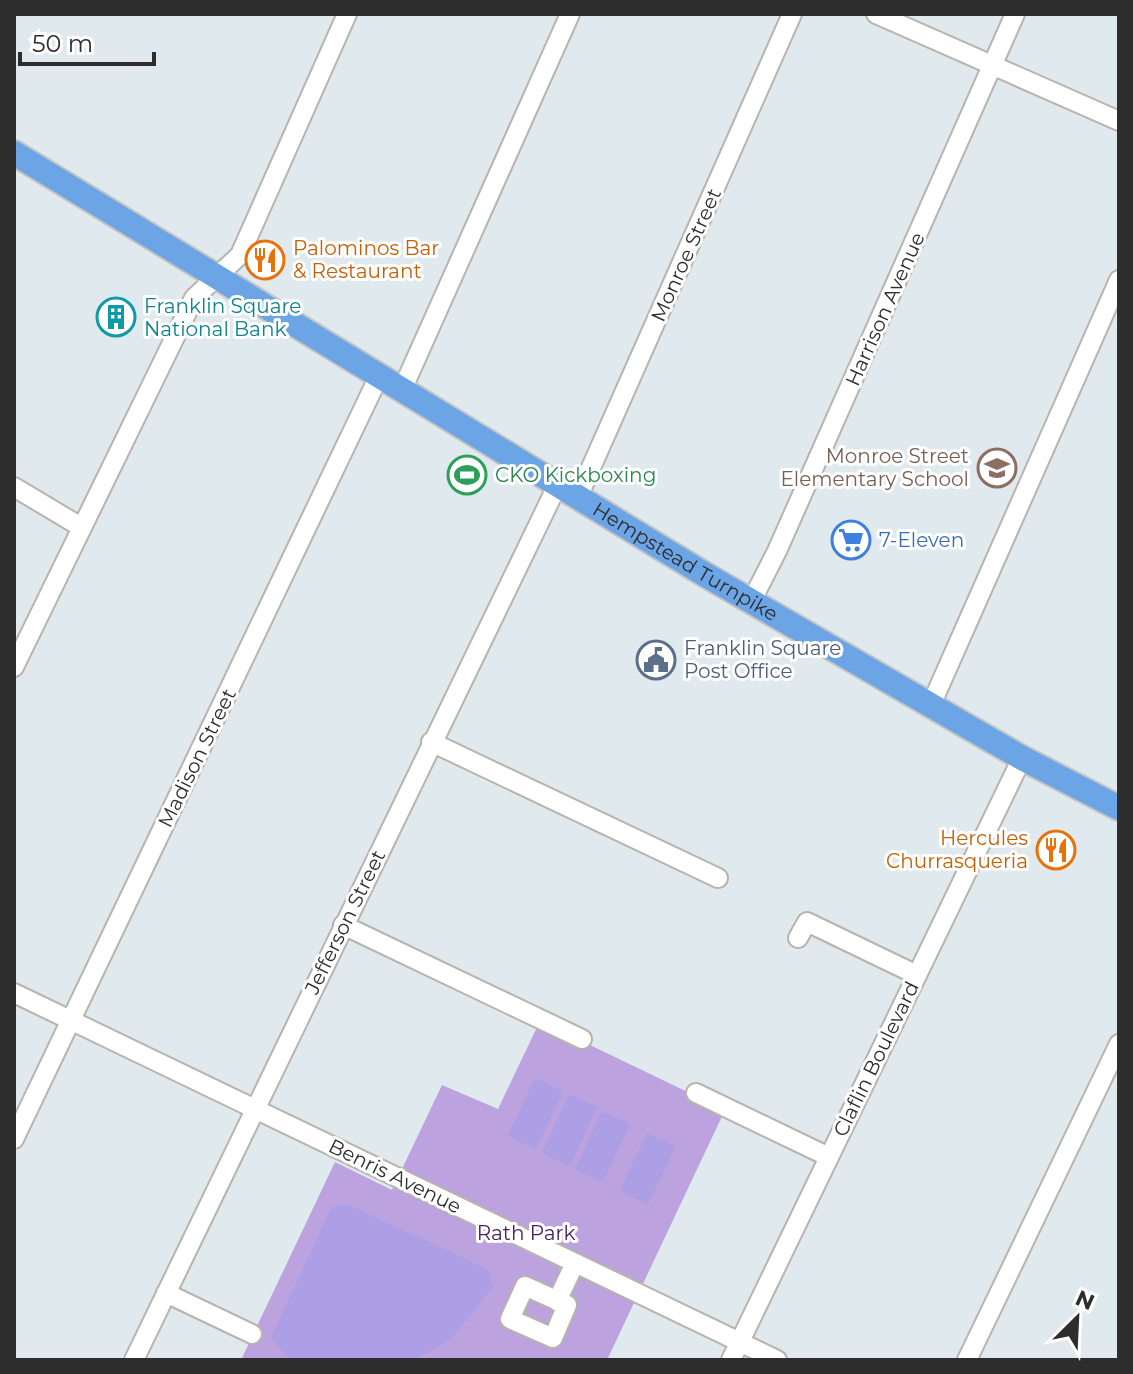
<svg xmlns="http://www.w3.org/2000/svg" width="1133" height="1374" viewBox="0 0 1133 1374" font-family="Montserrat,sans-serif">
  <rect width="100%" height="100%" fill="#e0e9ed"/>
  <path fill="#bca2de" d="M 540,1021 L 725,1110 L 607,1360 L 241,1360 L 335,1162 L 392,1190 L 442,1085 L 498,1109 Z"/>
  <g fill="#ac9fe5">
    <path d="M 535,1078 L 563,1091 L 536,1149 L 508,1136 Z"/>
    <path d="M 569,1094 L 597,1107 L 570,1166 L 542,1153 Z"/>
    <path d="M 602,1111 L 630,1124 L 603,1182 L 575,1169 Z"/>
    <path d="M 647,1133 L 676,1146 L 648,1204 L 620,1191 Z"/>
    <path d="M 347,1204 L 489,1270 L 493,1287 L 452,1338 L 415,1360 L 290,1360 L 271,1337 L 332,1207 Z"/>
  </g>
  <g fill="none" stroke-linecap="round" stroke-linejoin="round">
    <defs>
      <g id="minor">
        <path d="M 876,14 L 1119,121"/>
        <path d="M 402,390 L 570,14"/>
        <path d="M 14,487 L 81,527"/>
        <path d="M 578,497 L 792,14"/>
        <path d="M 751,602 L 777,551 L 1015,14"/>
        <path d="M 14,667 L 194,298 L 240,255 L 347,14"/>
        <path d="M 931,705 L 1119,280"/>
        <path d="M 431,742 L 718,878"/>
        <path d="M 343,925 L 582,1039"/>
        <path d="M 798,938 L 807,922 L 917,975"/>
        <path d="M 14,993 L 777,1360"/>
        <path d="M 696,1093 L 829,1157"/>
        <path d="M 14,1139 L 379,376"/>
        <path d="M 525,1286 L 567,1305 L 553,1338 L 510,1319 Z"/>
        <path d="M 166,1293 L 252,1334"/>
        <path d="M 557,1301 L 575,1263"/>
        <path d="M 134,1360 L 558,484"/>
        <path d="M 731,1360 L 1022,758"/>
        <path d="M 967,1360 L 1119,1044"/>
      </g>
      <g id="major">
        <path id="s1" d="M 14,153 L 704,574 L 1022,758 L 1119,808"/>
      </g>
    </defs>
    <use href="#minor" stroke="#b8b4ad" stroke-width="22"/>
    <use href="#major" stroke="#c4c4c4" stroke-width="28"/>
    <use href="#minor" stroke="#fff" stroke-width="18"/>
    <use href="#major" stroke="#6ca5e6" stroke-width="24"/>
  </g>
  <defs>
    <symbol id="restaurant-ring" viewBox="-11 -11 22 22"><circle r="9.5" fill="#fff" stroke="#e8710a" stroke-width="1.5"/><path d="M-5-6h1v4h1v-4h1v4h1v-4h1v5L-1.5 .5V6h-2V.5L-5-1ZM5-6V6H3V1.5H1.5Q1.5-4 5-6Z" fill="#e8710a"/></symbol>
    <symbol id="building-ring" viewBox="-11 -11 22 22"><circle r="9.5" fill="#fff" stroke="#0f9aa8" stroke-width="1.5"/><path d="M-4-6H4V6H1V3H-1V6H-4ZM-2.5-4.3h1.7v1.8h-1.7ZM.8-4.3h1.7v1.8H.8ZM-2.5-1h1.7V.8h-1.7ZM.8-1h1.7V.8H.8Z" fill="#0f9aa8"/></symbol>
    <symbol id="school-ring" viewBox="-11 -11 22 22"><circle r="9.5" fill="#fff" stroke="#8d6e63" stroke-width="1.5"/><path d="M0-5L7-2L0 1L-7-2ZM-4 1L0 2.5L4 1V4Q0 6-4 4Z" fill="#8d6e63"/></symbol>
    <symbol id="stadium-ring" viewBox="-11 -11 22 22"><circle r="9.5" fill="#fff" stroke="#2e9e5b" stroke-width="1.5"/><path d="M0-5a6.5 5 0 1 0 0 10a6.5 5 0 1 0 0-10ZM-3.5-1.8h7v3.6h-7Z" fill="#2e9e5b"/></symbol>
    <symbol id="supermarket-ring" viewBox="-11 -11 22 22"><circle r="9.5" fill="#fff" stroke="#3f7fe0" stroke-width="1.5"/><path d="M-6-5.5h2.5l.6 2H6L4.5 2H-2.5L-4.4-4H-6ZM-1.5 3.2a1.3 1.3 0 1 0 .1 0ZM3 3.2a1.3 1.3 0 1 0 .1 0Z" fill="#3f7fe0"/></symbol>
    <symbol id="civic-ring" viewBox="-11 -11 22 22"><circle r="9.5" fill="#fff" stroke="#5c6f8a" stroke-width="1.5"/><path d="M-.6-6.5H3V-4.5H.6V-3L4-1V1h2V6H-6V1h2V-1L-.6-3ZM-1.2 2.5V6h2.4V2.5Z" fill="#5c6f8a"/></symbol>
  </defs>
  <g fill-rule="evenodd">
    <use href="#restaurant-ring" x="243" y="238" width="44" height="44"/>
    <use href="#building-ring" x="94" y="295" width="44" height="44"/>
    <use href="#school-ring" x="975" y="446" width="44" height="44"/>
    <use href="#stadium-ring" x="445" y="453" width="44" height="44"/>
    <use href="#supermarket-ring" x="829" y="518" width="44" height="44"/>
    <use href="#civic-ring" x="634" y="638" width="44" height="44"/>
    <use href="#restaurant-ring" x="1034" y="828" width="44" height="44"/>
  </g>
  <g text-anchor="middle" stroke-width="6" stroke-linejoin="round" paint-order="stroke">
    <g font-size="20" fill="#c56008" stroke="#fff" text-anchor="start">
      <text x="293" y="255">Palominos Bar<tspan x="293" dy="23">&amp; Restaurant</tspan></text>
      <text x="1028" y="845" text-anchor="end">Hercules<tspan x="1028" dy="23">Churrasqueria</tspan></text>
    </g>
    <g font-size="20" fill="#2d2d2d" stroke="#fff">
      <text transform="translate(686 255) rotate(-66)" y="7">Monroe Street</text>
      <text transform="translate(885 309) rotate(-66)" y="7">Harrison Avenue</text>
      <text dy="7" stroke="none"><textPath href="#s1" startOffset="786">Hempstead Turnpike</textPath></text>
      <text transform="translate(197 758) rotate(-64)" y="7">Madison Street</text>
      <text transform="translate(345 922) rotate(-64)" y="7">Jefferson Street</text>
      <text transform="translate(876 1059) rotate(-64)" y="7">Claflin Boulevard</text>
      <text transform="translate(395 1176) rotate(26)" y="7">Benris Avenue</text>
    </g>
    <g font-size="20" fill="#0d838f" stroke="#fff" text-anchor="start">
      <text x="144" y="313">Franklin Square<tspan x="144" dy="23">National Bank</tspan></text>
    </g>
    <g font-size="20" fill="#785e54" stroke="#fff" text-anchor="end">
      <text x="969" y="463">Monroe Street<tspan x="969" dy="23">Elementary School</tspan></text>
    </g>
    <g font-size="20" fill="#27864d" stroke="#fff" text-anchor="start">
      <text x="495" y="482">CKO Kickboxing</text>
    </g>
    <g font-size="20" fill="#366cbe" stroke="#fff" text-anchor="start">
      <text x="879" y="547">7-Eleven</text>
    </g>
    <g font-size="20" fill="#4e5e75" stroke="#fff" text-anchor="start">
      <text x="684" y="655">Franklin Square<tspan x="684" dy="23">Post Office</tspan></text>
    </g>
    <g font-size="20" fill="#472165" stroke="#fff">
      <text x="526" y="1240">Rath Park</text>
    </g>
  </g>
  <rect width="1133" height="1374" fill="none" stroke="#2d2d2d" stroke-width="32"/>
  <g transform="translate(1077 1318) rotate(24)" stroke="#ffffff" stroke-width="6" paint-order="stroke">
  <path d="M0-6L14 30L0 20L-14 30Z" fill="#2d2d2d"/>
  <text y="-12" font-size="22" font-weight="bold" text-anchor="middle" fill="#2d2d2d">N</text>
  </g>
  <path d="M20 52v12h134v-12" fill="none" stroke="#2d2d2d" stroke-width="4"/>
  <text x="32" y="52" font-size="24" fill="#2d2d2d" stroke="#ffffff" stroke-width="6" paint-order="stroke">50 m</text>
</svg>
